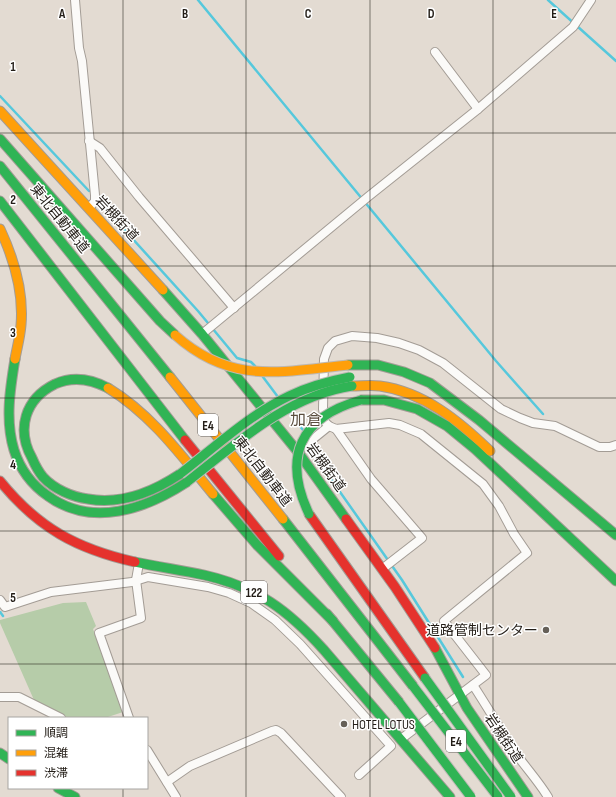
<svg xmlns="http://www.w3.org/2000/svg" width="616" height="797" viewBox="0 0 616 797" font-family="'Sofia Sans Condensed','Noto Sans JP',sans-serif">
  <rect width="100%" height="100%" fill="#e3dbd2"/>
  <path fill="#b6cca9" d="M 86,602 L 96,626 L 93,629 L 123,712 L 105,718 L 65,718 L 53,712 L 34,700 L 0,623 L 0,620 L 63,603 Z"/>
  <g fill="none" stroke-linecap="round" stroke-linejoin="round">
    <g stroke="#56c8dc" stroke-width="2.5">
      <path d="M 198,0 L 496,361 L 543,414"/>
      <path d="M 548,0 L 616,61"/>
      <path d="M 0,96 L 89,191"/>
      <path d="M 102,205 L 198,311 L 237,358 L 251,362 L 255,366"/>
      <path d="M 263,377 L 278,397"/>
      <path d="M 289,412 L 303,430"/>
      <path d="M 314,455 L 402,580 L 463,677"/>
      <path d="M 0,612 L 3,616"/>
    </g>
    <defs>
      <g id="street">
        <path d="M 75,0 L 79,48 L 82,61 L 95,195 L 95,201 L 89,208"/>
        <path d="M 435,52 L 478,109"/>
        <path d="M 89,141 L 100,148 L 139,197 L 234,308"/>
        <path d="M 202,334 L 369,196 L 478,109 L 573,27 L 591,0"/>
        <path d="M 336,429 L 371,479 L 422,538 L 382,569"/>
        <path d="M 303,447 L 329,426"/>
        <path d="M 0,600 L 5,607 L 51,592 L 132,582 L 148,577 L 208,587 L 229,593 L 251,603 L 275,620 L 300,644 L 391,746 L 359,775"/>
        <path d="M 473,685 C 488,708 502,732 517,755 C 527,769 539,782 548,797"/>
        <path d="M 0,697 L 19,697 L 61,718"/>
        <path d="M 129,718 L 99,633 L 141,618 L 136,580 L 139,563"/>
        <path d="M 401,739 L 486,675 L 444,621 L 527,553 L 514,534 L 499,506 L 483,484 L 421,434 L 400,425 L 389,423 L 336,429 L 329,426 L 325,422 L 323,409 L 324,359 L 328,348 L 335,341 L 352,336 L 377,338 L 399,343 L 419,350 L 443,363 L 501,409 L 520,418 L 533,423 L 555,426 L 599,447 L 610,447 L 616,445"/>
        <path d="M 147,750 L 176,797"/>
        <path d="M 167,782 L 190,766 L 272,731 L 276,730 L 281,733 L 341,797"/>
      </g>
      <g id="fast">
        <path d="M 0,139 L 160,321 L 175,335"/>
        <path d="M 0,166 L 170,377"/>
        <path d="M 0,201 L 185,440"/>
        <path d="M 163,290 L 202,334 L 298,452 L 346,519"/>
        <path d="M 15,359 C 10,389 5,421 14,450 C 20,469 32,485 48,496 C 92,528 146,509 187,482"/>
        <path d="M 348,365 L 378,365 L 404,372 L 430,383 L 479,420 L 616,535"/>
        <path d="M 108,388 C 91,379 73,376 55,384 C 25,399 16,429 32,458 C 35,465 38,471 43,477 C 54,489 72,497 88,499 C 122,505 153,492 180,474"/>
        <path d="M 361,400 L 384,400 L 417,409 L 447,426 L 475,449 L 616,581"/>
        <path d="M 213,494 L 257,545 L 333,621"/>
        <path d="M 283,519 L 413,686"/>
        <path d="M 135,562 C 158,567 181,570 204,575 C 257,587 288,610 324,650 L 450,797"/>
        <path d="M 327,614 L 399,702"/>
        <path d="M 435,648 L 467,708 L 528,797"/>
        <path d="M 0,753 L 9,759"/>
        <path d="M 58,788 L 75,797"/>
      </g>
      <g id="slow">
        <path d="M 0,111 L 163,290"/>
        <path d="M 0,229 C 14,259 24,291 21,325 C 20,337 17,348 15,359"/>
        <path d="M 170,377 L 283,519"/>
        <path d="M 352,386 C 361,386 371,385 380,386 C 424,392 459,421 490,451"/>
        <path d="M 108,388 C 151,414 181,455 213,494"/>
      </g>
      <g id="jam">
        <path d="M 185,440 L 279,556"/>
        <path d="M 0,481 C 38,528 77,549 135,562"/>
        <path d="M 309,514 L 425,678"/>
        <path d="M 346,519 L 395,587 L 435,648"/>
      </g>
    </defs>
    <use href="#street" stroke="#a39c95" stroke-width="10"/>
    <use href="#fast" stroke="#a39c95" stroke-width="11"/>
    <use href="#slow" stroke="#a39c95" stroke-width="11"/>
    <use href="#jam" stroke="#a39c95" stroke-width="11"/>
    <use href="#street" stroke="#fbfaf8" stroke-width="8"/>
    <use href="#fast" stroke="#30b455" stroke-width="9"/>
    <use href="#slow" stroke="#ff9f0a" stroke-width="9"/>
    <use href="#jam" stroke="#e5322d" stroke-width="9"/>
    <defs>
      <g id="fast-bridge">
        <path d="M 180,474 C 215,447 249,415 289,396 C 308,387 329,381 350,377"/>
        <path d="M 187,482 C 237,443 287,396 352,386"/>
        <path d="M 309,514 C 282,457 300,417 361,400"/>
        <path d="M 425,678 L 511,797"/>
        <path d="M 413,686 L 498,797"/>
        <path d="M 399,702 L 471,797"/>
      </g>
      <path id="slow-bridge" d="M 175,335 C 231,385 280,372 348,365"/>
    </defs>
    <use href="#fast-bridge" stroke="#bcb8b4" stroke-width="11" stroke-linecap="butt"/>
    <use href="#slow-bridge" stroke="#bcb8b4" stroke-width="11" stroke-linecap="butt"/>
    <use href="#fast-bridge" stroke="#30b455" stroke-width="9"/>
    <use href="#slow-bridge" stroke="#ff9f0a" stroke-width="9"/>
  </g>
  <path fill="none" stroke="#231d17" stroke-width="1" stroke-opacity="0.55" d="M 123,0 L 123,718M 246,0 L 246,797M 370,0 L 370,797M 493,0 L 493,797M 0,133 L 616,133M 0,266 L 616,266M 0,398 L 616,398M 0,531 L 616,531M 0,664 L 616,664M 123,788 L 123,797"/>
  <g fill="#666058" stroke="#fff" stroke-width="1.5">
    <circle cx="546" cy="630" r="4"/>
    <circle cx="344" cy="724" r="4"/>
  </g>
  <g text-anchor="middle" stroke-width="3" stroke-linejoin="round" paint-order="stroke">
    <g fill="#fff" stroke="#65615d" stroke-width="1">
      <rect x="198" y="414" width="20" height="22" rx="3"/>
      <rect x="241" y="581" width="26" height="22" rx="3"/>
      <rect x="446" y="730" width="20" height="22" rx="3"/>
    </g>
    <g font-size="13" font-weight="bold" fill="#231d17">
      <text x="208" y="430">E4</text>
      <text x="254" y="597">122</text>
      <text x="456" y="746">E4</text>
    </g>
    <g font-size="14" fill="#231d17" stroke="#fff">
      <text transform="translate(60 218) rotate(51)" y="5">東北自動車道</text>
      <text transform="translate(117 218) rotate(47)" y="5">岩槻街道</text>
      <text transform="translate(326 467) rotate(54)" y="5">岩槻街道</text>
      <text transform="translate(263 471) rotate(52)" y="5">東北自動車道</text>
      <text transform="translate(504 738) rotate(56)" y="5">岩槻街道</text>
    </g>
    <g font-size="14" fill="#231d17" stroke="#fff" text-anchor="end">
      <text x="538" y="635">道路管制センター</text>
      <text x="352" y="729" text-anchor="start">HOTEL LOTUS</text>
    </g>
    <g font-size="16" fill="#5a4d3e" stroke="#fff">
      <text x="306" y="425">加倉</text>
    </g>
  </g>
  <g font-size="13" text-anchor="middle" font-weight="bold" fill="#231d17" stroke="#fff" stroke-width="3" stroke-linejoin="round" paint-order="stroke">
    <text x="62" y="18">A</text>
    <text x="185" y="18">B</text>
    <text x="308" y="18">C</text>
    <text x="431" y="18">D</text>
    <text x="554" y="18">E</text>
    <text x="13" y="71">1</text>
    <text x="13" y="204">2</text>
    <text x="13" y="337">3</text>
    <text x="13" y="469">4</text>
    <text x="13" y="602">5</text>
  </g>
  <rect x="8" y="717" width="140" height="72" fill="#ffffff" stroke="#a7a5a2"/>
  <rect x="16" y="730" width="20" height="6" fill="#30b455" stroke="#a7a5a2"/>
  <text x="44" y="737" font-size="12" fill="#231d17">順調</text>
  <rect x="16" y="750" width="20" height="6" fill="#ff9f0a" stroke="#a7a5a2"/>
  <text x="44" y="757" font-size="12" fill="#231d17">混雑</text>
  <rect x="16" y="770" width="20" height="6" fill="#e5322d" stroke="#a7a5a2"/>
  <text x="44" y="777" font-size="12" fill="#231d17">渋滞</text>
</svg>
